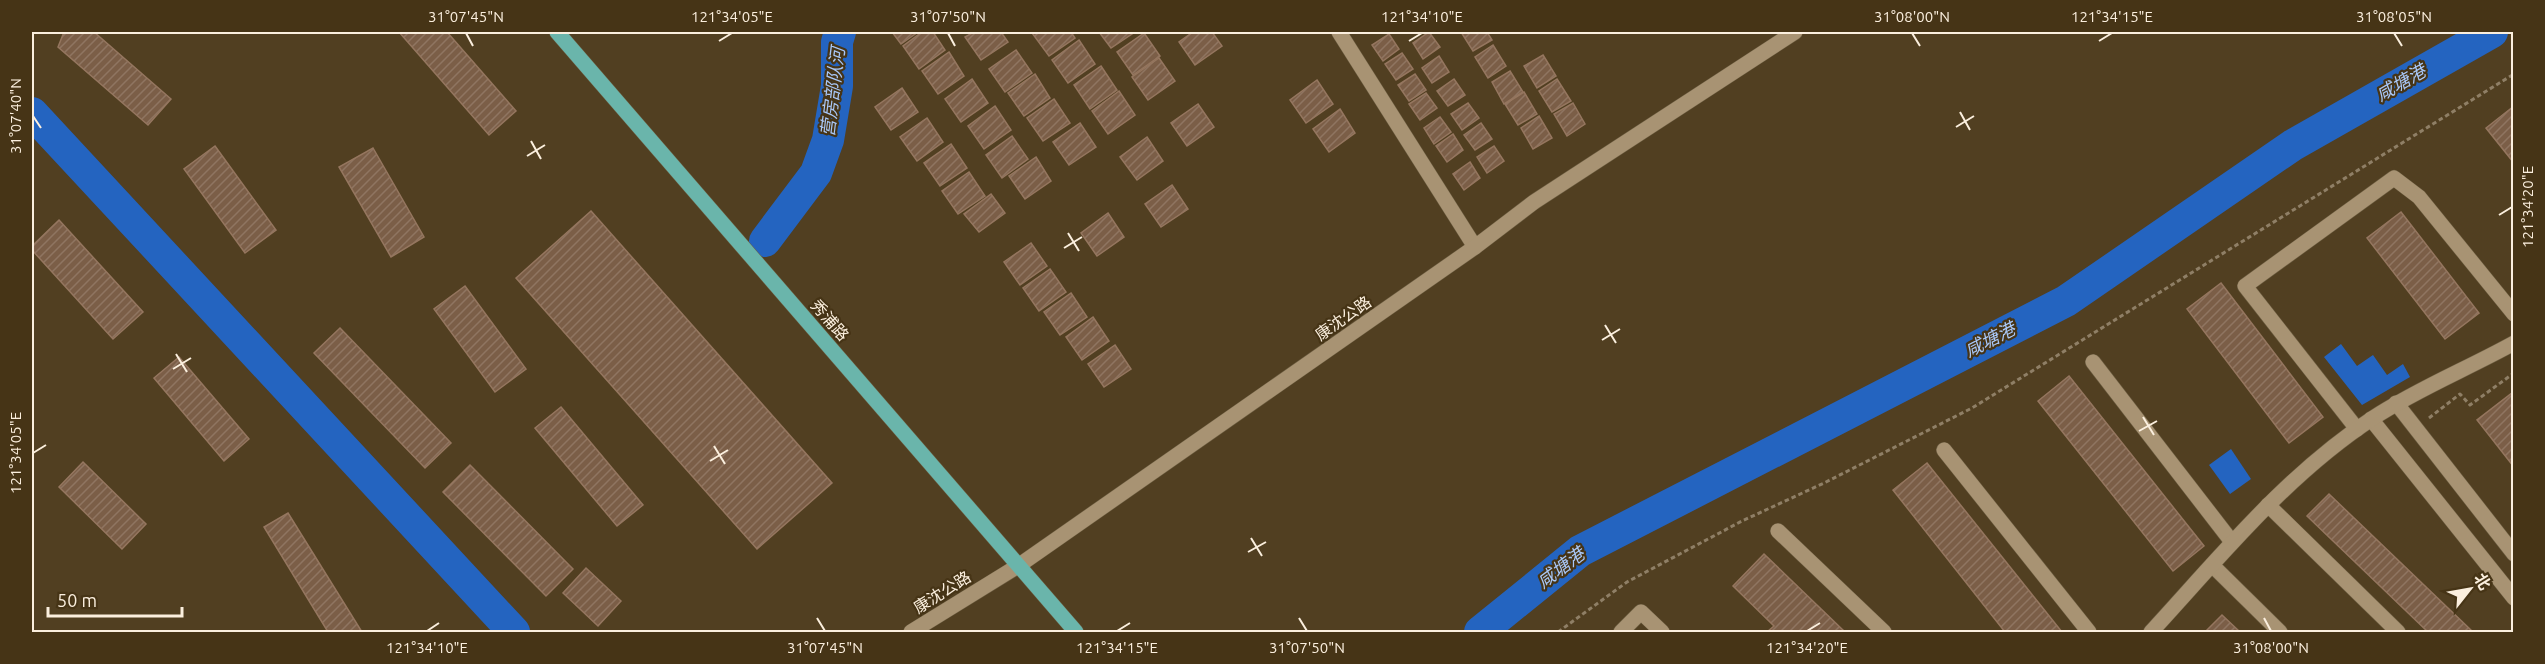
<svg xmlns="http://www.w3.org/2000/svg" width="2545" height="664" viewBox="0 0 2545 664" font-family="Ubuntu,'Noto Sans SC',sans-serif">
  <defs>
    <pattern id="building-hatch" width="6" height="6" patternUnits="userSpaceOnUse" patternTransform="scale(1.5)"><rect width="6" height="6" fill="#7b5e47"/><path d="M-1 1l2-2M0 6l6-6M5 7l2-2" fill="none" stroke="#8f7561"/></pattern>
  </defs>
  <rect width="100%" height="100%" fill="#513f21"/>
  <g fill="#2464c0">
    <path d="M 2341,344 L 2357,366 L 2373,355 L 2387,375 L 2403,364 L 2410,377 L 2362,405 L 2324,357 Z"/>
    <path d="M 2231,449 L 2251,479 L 2230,494 L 2209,465 Z"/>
  </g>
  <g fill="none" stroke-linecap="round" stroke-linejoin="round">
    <g stroke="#2464c0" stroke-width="32">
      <path d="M 32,113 L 514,632"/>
      <path d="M 765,241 L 816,173 L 828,140 L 837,86 L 837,42 L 840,32"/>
      <path d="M 1480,632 L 1580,551 L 2066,301 L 2293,145 L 2492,32"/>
    </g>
  </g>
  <g fill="url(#building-hatch)" stroke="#95765f" stroke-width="1.5">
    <path d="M 64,32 L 94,32 L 171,99 L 148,125 L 58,47 Z"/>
    <path d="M 399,32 L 447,32 L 516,111 L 489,135 Z"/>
    <path d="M 892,32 L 918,32 L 901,44 Z"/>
    <path d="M 922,32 L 933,32 L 945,50 L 919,69 L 903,46 Z"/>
    <path d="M 974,32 L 1001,32 L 1008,42 L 981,60 L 965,37 Z"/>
    <path d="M 1035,32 L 1071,32 L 1075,38 L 1049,56 L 1032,33 Z"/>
    <path d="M 1099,32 L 1135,32 L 1111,48 Z"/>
    <path d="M 1193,32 L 1212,32 L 1222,46 L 1195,65 L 1179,42 Z"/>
    <path d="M 1429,32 L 1440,47 L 1423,59 L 1413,43 Z"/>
    <path d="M 1461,32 L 1487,32 L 1492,40 L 1473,51 Z"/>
    <path d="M 1144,33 L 1160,56 L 1133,75 L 1117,52 Z"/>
    <path d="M 1389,34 L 1399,49 L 1383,61 L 1372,45 Z"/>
    <path d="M 1079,40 L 1095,64 L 1068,83 L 1052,60 Z"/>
    <path d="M 1493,45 L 1506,66 L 1488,78 L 1475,57 Z"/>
    <path d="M 1016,50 L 1032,73 L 1005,92 L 989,69 Z"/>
    <path d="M 949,52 L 964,76 L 938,94 L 922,71 Z"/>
    <path d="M 1402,53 L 1413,69 L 1396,80 L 1385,64 Z"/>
    <path d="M 1543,55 L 1556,76 L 1537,88 L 1524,66 Z"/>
    <path d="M 1439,56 L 1449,72 L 1432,83 L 1422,68 Z"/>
    <path d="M 1159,58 L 1175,81 L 1148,100 L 1132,77 Z"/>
    <path d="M 1101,66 L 1117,90 L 1090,109 L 1074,85 Z"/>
    <path d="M 1510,71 L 1523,92 L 1504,104 L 1492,82 Z"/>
    <path d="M 1035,74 L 1050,98 L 1024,116 L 1008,93 Z"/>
    <path d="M 1415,74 L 1426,90 L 1409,101 L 1398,85 Z"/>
    <path d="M 972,79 L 988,103 L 961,122 L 945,99 Z"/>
    <path d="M 1454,79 L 1465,95 L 1448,106 L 1437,91 Z"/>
    <path d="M 1557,79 L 1571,101 L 1552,112 L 1539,91 Z"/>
    <path d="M 1317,80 L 1333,104 L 1306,123 L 1290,100 Z"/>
    <path d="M 902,88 L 918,112 L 891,130 L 875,107 Z"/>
    <path d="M 1119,91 L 1135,115 L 1108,134 L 1092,111 Z"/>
    <path d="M 1524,92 L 1537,114 L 1518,125 L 1505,104 Z"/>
    <path d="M 1426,93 L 1437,108 L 1420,120 L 1409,104 Z"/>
    <path d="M 1054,99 L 1070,123 L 1043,141 L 1027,118 Z"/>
    <path d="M 1468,103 L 1479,118 L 1462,130 L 1451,114 Z"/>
    <path d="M 1573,103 L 1585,124 L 1567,136 L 1554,114 Z"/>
    <path d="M 1198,104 L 1214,127 L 1187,146 L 1171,123 Z"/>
    <path d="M 995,106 L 1011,130 L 984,149 L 968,126 Z"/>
    <path d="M 2514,106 L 2514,163 L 2486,128 Z"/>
    <path d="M 1340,109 L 1355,133 L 1329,152 L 1313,129 Z"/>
    <path d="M 1539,116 L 1552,138 L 1533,149 L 1521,128 Z"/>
    <path d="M 1440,117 L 1451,132 L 1434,144 L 1424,128 Z"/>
    <path d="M 927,118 L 943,142 L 917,161 L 900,137 Z"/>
    <path d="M 1080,123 L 1096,147 L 1069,165 L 1053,142 Z"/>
    <path d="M 1481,123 L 1492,139 L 1475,150 L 1464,135 Z"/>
    <path d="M 1453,134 L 1463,150 L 1447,162 L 1436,146 Z"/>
    <path d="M 1012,136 L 1028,159 L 1002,178 L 986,155 Z"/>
    <path d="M 1147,137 L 1163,161 L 1137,180 L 1120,157 Z"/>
    <path d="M 951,144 L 967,168 L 940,186 L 924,163 Z"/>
    <path d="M 215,146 L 276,230 L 245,253 L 184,169 Z"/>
    <path d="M 1494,146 L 1504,161 L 1487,173 L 1477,157 Z"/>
    <path d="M 373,148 L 424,237 L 391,257 L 339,167 Z"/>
    <path d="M 1036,157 L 1051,181 L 1025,199 L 1009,176 Z"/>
    <path d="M 1470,162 L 1480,178 L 1464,190 L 1453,174 Z"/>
    <path d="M 969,172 L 985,196 L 958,214 L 942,191 Z"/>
    <path d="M 1172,185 L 1188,209 L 1161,227 L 1145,204 Z"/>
    <path d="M 991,194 L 1005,213 L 979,232 L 964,214 Z"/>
    <path d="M 591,211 L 832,483 L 757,549 L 516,278 Z"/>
    <path d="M 2401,212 L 2479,313 L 2445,339 L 2367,238 Z"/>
    <path d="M 1108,213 L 1124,237 L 1097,256 L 1081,233 Z"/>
    <path d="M 59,220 L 143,312 L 113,339 L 32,250 L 32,246 Z"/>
    <path d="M 1031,243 L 1047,266 L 1020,285 L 1004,262 Z"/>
    <path d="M 1050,269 L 1066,292 L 1039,311 L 1023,288 Z"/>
    <path d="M 2221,283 L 2323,417 L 2289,443 L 2187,309 Z"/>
    <path d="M 465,286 L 526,369 L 495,392 L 434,309 Z"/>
    <path d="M 1071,293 L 1087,317 L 1060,335 L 1044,312 Z"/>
    <path d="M 1093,317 L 1109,341 L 1082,360 L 1066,337 Z"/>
    <path d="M 340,328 L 451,443 L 425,468 L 314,353 Z"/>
    <path d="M 1115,345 L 1131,369 L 1104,387 L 1088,364 Z"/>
    <path d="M 179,357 L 249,439 L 224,461 L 154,378 Z"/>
    <path d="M 2069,376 L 2204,546 L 2173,571 L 2038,401 Z"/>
    <path d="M 2512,393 L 2514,394 L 2514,467 L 2477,420 Z"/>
    <path d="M 561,407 L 643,505 L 617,526 L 535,428 Z"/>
    <path d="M 83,462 L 146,524 L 122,549 L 59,487 Z"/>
    <path d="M 1927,463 L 2062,632 L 2005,632 L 1893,490 Z"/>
    <path d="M 470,465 L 573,569 L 546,596 L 443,492 Z"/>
    <path d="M 2329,494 L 2473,632 L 2428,632 L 2307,516 Z"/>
    <path d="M 288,513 L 362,632 L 328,632 L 264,527 Z"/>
    <path d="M 1764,554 L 1845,632 L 1767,632 L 1774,626 L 1733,586 Z"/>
    <path d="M 586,568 L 621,601 L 598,626 L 563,593 Z"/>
    <path d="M 2222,615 L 2240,632 L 2205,632 Z"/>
  </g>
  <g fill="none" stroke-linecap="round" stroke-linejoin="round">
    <defs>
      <g id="minor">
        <path d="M 1339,32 L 1475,247"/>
        <path d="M 2093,362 L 2232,542"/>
        <path d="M 2396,403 L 2514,554"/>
        <path d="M 2371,419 L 2514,598"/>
        <path d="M 2357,429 L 2245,286 L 2394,178 L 2419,197 L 2514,314"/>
        <path d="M 1944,450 L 2089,632"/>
        <path d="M 2268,505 L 2398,632"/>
        <path d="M 1778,531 L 1884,632"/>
        <path d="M 2212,565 L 2280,632"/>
        <path d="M 911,632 L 1018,566 L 1475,247 L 1534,202 L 1795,32"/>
        <path d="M 1621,632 L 1641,612 L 1662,632"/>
        <path d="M 2151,632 C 2220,557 2286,475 2373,418 C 2417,389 2467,369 2514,343"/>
      </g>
      <path id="major" d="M 557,32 L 1076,632"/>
    </defs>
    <use href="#minor" stroke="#6d5e42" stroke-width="16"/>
    <use href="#major" stroke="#6d5e42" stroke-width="16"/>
    <g stroke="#8f7f66" stroke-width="3" stroke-dasharray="4.5 3" stroke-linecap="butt">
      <path d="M 2429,418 L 2460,394 L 2470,405 L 2514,373"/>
      <path d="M 1558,632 L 1627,582 L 1742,521 L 1824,483 L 1972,408 L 2514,74"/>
    </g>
    <use href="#minor" stroke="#a89373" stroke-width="15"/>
    <use href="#major" stroke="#6ab5ab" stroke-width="15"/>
  </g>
  <path fill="none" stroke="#fbefde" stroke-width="2" d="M 466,33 L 473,46M 948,33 L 955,46M 1912,33 L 1920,46M 2394,33 L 2402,46M 719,41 L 732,33M 1409,41 L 1422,33M 2099,41 L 2112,33M 1960,112 L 1970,130M 33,116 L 41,128M 1956,127 L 1974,116M 531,141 L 541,159M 527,156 L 545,145M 2499,215 L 2512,207M 1068,233 L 1079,251M 1064,248 L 1082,237M 1605,325 L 1616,343M 1602,340 L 1620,329M 176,354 L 187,372M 173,369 L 191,358M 2143,417 L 2154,435M 2139,431 L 2157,421M 714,446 L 725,464M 33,453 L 46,445M 710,461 L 728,450M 1251,538 L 1262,556M 1248,552 L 1266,542M 817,618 L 825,631M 1299,618 L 1307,631M 2264,618 L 2271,631M 427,631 L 439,623M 1117,631 L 1130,623M 1807,631 L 1820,623"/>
  <g text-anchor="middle" stroke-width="4.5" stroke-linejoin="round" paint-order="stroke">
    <g font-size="16" fill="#fbefde" stroke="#463416">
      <text transform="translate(1343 318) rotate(-35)" y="6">康沈公路</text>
      <text transform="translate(830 320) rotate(49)" y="6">秀浦路</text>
      <text transform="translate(942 592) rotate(-32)" y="6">康沈公路</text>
    </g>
    <g font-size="18" font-style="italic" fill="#a9c8f8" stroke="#463416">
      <text transform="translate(2401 83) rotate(-30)" y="6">咸塘港</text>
      <text transform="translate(833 92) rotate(-83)" y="6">营房部队河</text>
      <text transform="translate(1990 340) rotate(-27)" y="6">咸塘港</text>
      <text transform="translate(1561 568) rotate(-37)" y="6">咸塘港</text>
    </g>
  </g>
  <rect width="2545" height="664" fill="none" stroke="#463416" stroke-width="66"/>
  <g transform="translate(2470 589) rotate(59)" stroke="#463416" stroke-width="4.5" paint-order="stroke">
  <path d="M0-4.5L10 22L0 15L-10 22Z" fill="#fbefde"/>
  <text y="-9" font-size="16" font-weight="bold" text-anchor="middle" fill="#fbefde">北</text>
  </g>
  <path d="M48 607v9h134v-9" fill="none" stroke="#fbefde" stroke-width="3"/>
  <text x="57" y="607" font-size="18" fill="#fbefde" stroke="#463416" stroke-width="4.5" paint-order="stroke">50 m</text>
  <rect x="33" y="33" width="2479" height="598" fill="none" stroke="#fbefde" stroke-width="2"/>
  <g font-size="15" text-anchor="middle" fill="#fbefde">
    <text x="466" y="22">31°07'45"N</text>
    <text x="732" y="22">121°34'05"E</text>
    <text x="948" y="22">31°07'50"N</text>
    <text x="1422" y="22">121°34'10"E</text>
    <text x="1912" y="22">31°08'00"N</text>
    <text x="2112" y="22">121°34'15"E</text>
    <text x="2394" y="22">31°08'05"N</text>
    <text transform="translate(16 116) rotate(-90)" y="5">31°07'40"N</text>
    <text transform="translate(2528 207) rotate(-90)" y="5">121°34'20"E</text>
    <text transform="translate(16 453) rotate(-90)" y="5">121°34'05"E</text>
    <text x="427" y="653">121°34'10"E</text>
    <text x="825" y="653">31°07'45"N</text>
    <text x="1117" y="653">121°34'15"E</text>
    <text x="1307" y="653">31°07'50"N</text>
    <text x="1807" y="653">121°34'20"E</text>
    <text x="2271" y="653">31°08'00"N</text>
  </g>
</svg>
